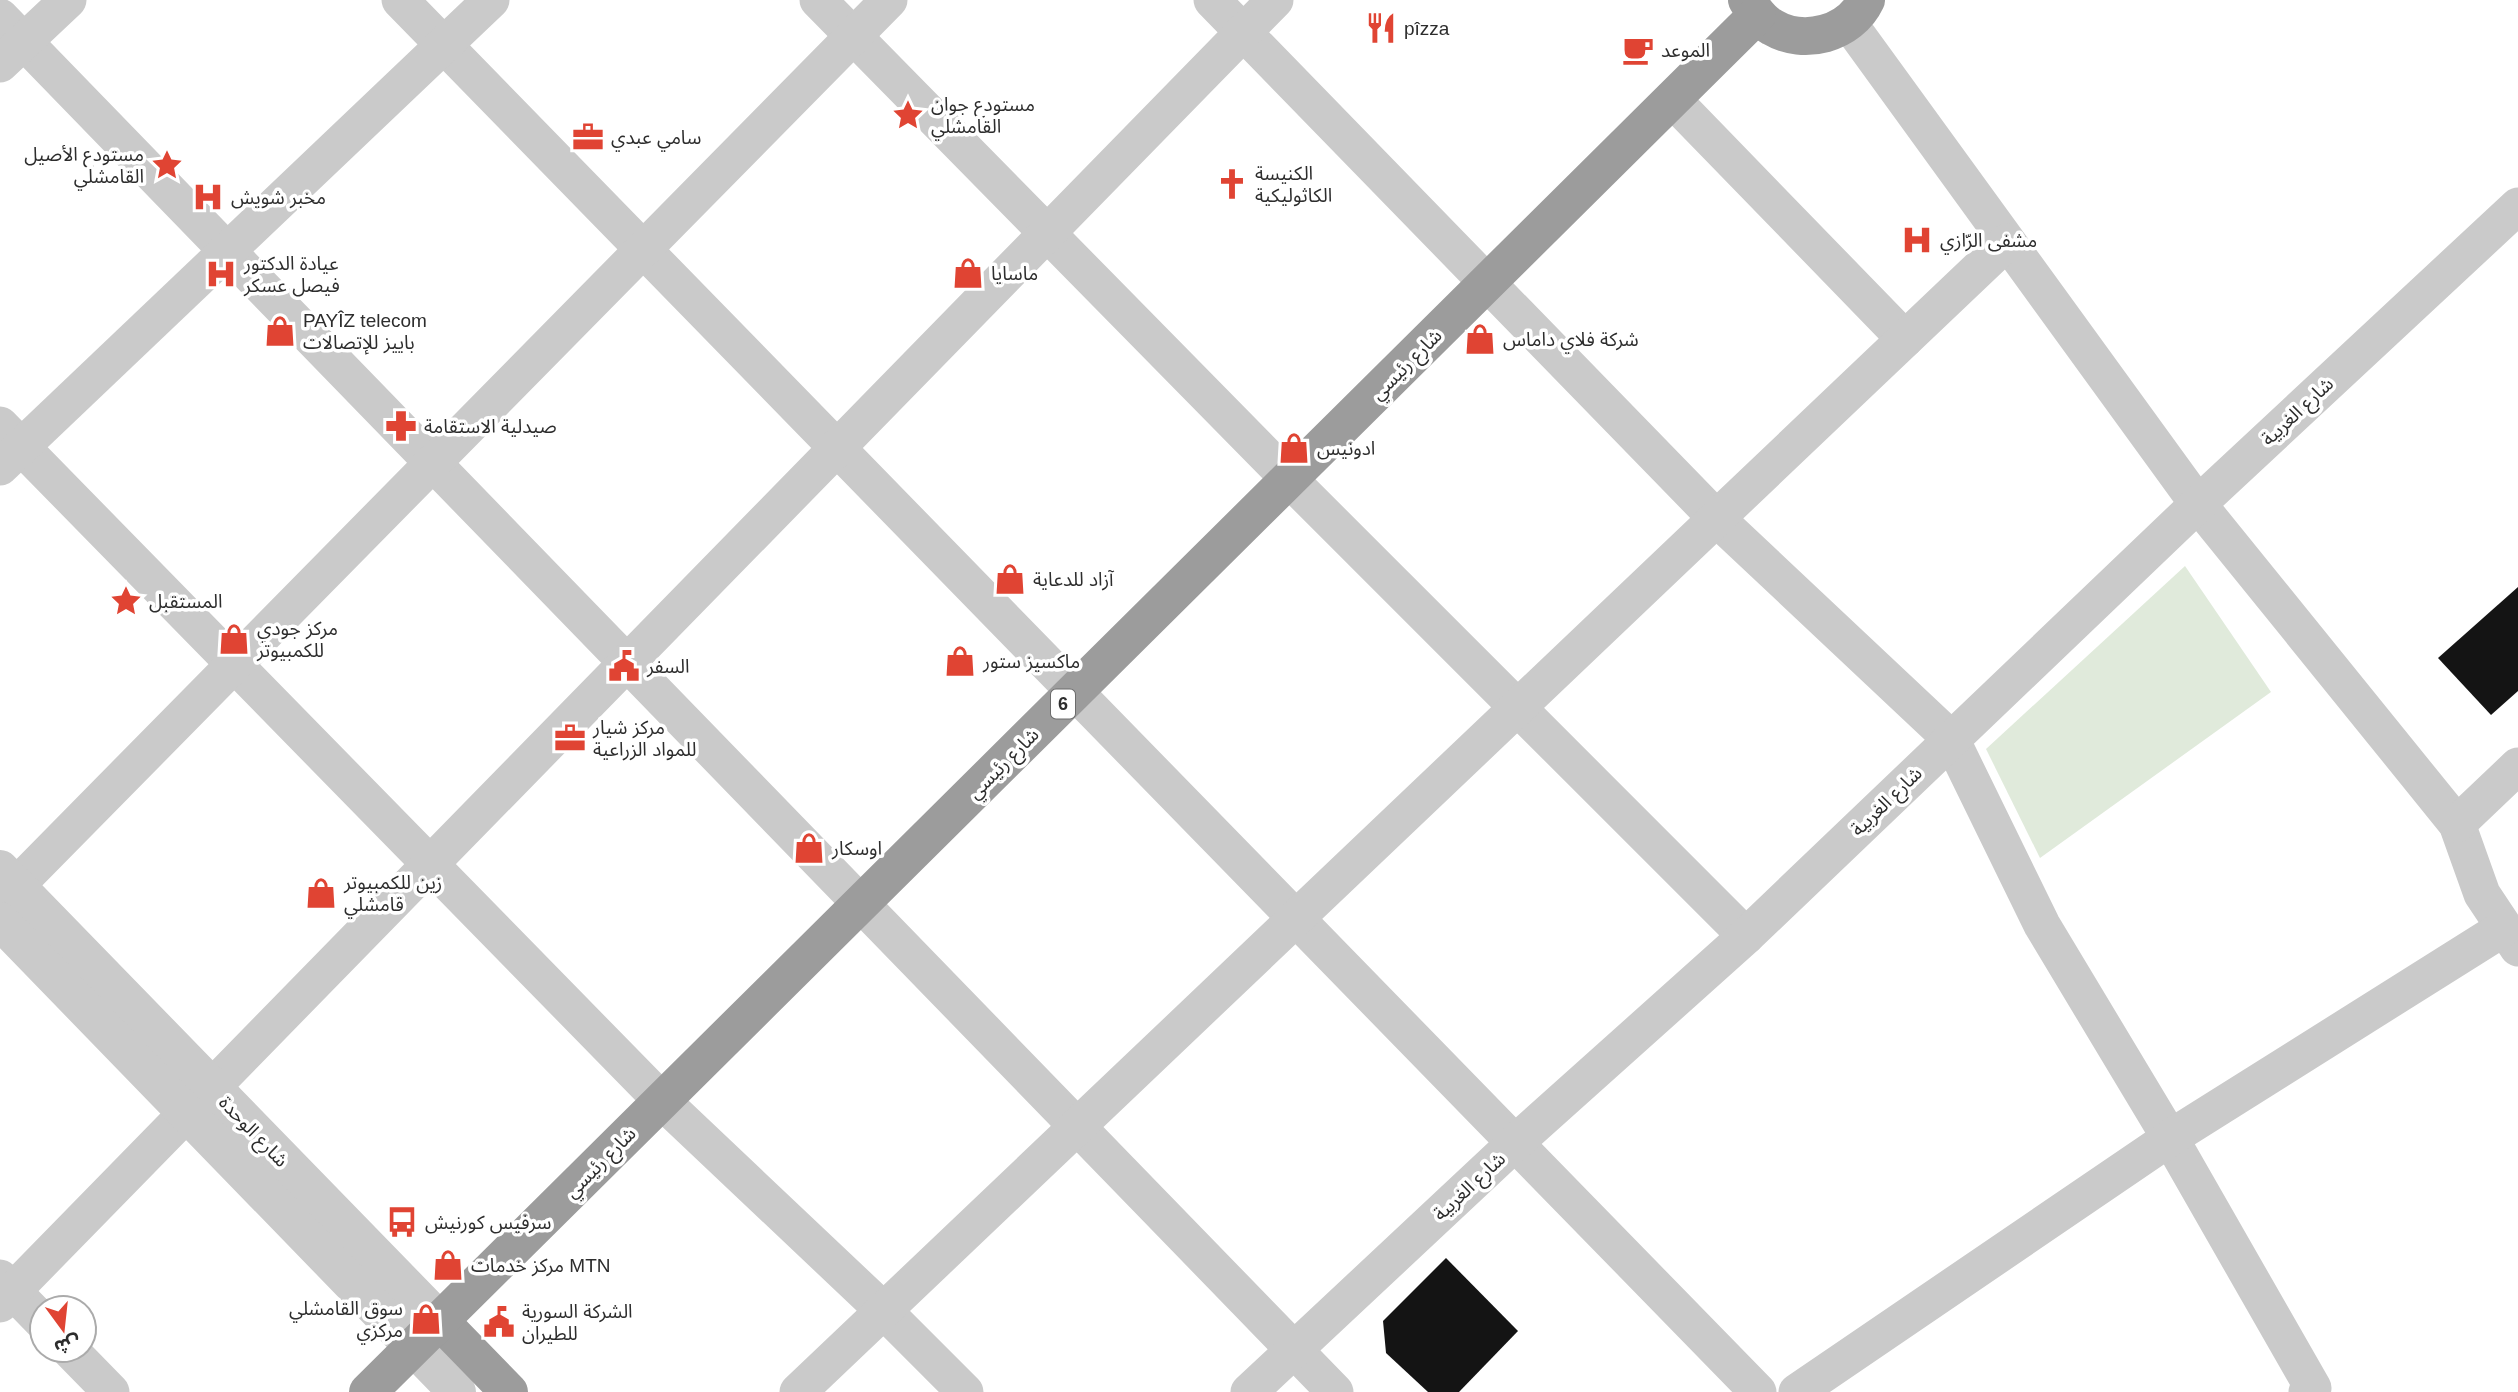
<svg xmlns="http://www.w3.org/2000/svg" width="2518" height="1392" viewBox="0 0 2518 1392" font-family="Arial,'Noto Sans Arabic',sans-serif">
  <rect width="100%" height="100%" fill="#fff"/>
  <path fill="#e0eadb" d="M 2185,566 L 2271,692 L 2040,858 L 1986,749 Z"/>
  <g fill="#141414">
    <path d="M 2518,587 L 2518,691 L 2491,715 L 2438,658 Z"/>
    <path d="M 1446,1258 L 1518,1331 L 1459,1392 L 1428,1392 L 1386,1353 L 1383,1321 Z"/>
  </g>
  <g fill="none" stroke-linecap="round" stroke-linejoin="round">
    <g stroke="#cacaca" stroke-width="37">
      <path d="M 400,0 L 1758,1392"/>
      <path d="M 818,0 L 1289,479 L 1746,936"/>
      <path d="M 1212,0 L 1717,519 L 1951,739 L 2042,925 L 2170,1138 L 2313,1388 L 2307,1392"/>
      <path d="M 0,17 L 1335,1392"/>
      <path d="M 1848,22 L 2198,504 L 2457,824 L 2482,894 L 2518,948"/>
      <path d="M 0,64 L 68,0"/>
      <path d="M 1672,99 L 1905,339"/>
      <path d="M 0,425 L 662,1101 L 884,1311 L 965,1392"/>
      <path d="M 0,467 L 491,0"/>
      <path d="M 2457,824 L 2518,766"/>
      <path d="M 0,902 L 889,0"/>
      <path d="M 0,1278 L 42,1321"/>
      <path d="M 0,1304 L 1275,0"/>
      <path d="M 70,1350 L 111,1392"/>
      <path d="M 798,1392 L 2007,242"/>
      <path d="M 1249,1392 L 1515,1143 L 1746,936 L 2198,504 L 2518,206"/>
      <path d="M 1797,1392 L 2170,1138 L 2504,928"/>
    </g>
    <g stroke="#cacaca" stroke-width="38">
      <path d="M 0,869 L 440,1321"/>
      <path d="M 0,921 L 457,1392"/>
    </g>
    <g stroke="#9c9c9c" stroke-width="38">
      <path d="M 1747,0 C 1754,11 1761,21 1772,27 C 1804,46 1850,34 1866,0"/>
      <path d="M 440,1321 L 509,1392"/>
      <path d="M 368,1392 L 1757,15"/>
    </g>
  </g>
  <defs>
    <symbol id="restaurant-bare" viewBox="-9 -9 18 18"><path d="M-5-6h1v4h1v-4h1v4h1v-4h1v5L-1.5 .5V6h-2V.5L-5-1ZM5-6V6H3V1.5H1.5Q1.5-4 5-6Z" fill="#e04433" stroke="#fff" stroke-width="2.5" paint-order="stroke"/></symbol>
    <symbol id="cafe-bare" viewBox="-9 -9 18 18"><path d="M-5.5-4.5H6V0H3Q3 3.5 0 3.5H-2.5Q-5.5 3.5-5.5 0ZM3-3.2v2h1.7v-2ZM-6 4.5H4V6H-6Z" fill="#e04433" stroke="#fff" stroke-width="2.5" paint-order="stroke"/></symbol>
    <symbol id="sight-bare" viewBox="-9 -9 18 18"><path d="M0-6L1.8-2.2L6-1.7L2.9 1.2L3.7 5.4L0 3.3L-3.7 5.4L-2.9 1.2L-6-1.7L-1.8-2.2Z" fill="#e04433" stroke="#fff" stroke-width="2.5" paint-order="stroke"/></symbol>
    <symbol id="office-bare" viewBox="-9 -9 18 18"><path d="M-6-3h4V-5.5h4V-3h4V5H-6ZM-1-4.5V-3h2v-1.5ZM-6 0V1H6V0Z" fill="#e04433" stroke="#fff" stroke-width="2.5" paint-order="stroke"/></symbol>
    <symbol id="church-bare" viewBox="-9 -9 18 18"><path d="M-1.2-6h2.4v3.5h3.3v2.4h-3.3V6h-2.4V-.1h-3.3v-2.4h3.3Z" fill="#e04433" stroke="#fff" stroke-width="2.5" paint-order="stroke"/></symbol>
    <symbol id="hospital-bare" viewBox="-9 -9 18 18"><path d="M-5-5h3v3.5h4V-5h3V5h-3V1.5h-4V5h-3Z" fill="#e04433" stroke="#fff" stroke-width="2.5" paint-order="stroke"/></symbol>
    <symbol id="shop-bare" viewBox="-9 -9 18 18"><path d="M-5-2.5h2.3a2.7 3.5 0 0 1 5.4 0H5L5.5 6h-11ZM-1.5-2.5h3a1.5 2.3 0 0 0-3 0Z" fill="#e04433" stroke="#fff" stroke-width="2.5" paint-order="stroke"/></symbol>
    <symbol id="pharmacy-bare" viewBox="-9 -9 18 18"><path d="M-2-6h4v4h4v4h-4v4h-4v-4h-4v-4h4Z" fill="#e04433" stroke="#fff" stroke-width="2.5" paint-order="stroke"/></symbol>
    <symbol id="civic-bare" viewBox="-9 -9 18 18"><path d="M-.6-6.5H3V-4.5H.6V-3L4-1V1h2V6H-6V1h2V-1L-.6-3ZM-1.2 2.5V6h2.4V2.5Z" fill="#e04433" stroke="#fff" stroke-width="2.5" paint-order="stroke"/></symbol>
    <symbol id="bus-bare" viewBox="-9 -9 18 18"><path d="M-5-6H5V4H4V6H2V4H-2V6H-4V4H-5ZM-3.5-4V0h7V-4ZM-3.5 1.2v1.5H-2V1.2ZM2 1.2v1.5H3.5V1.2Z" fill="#e04433" stroke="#fff" stroke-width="2.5" paint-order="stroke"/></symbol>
  </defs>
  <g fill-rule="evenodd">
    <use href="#restaurant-bare" x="1359" y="6" width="44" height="44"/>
    <use href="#cafe-bare" x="1616" y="28" width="44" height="44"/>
    <use href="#sight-bare" x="886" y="93" width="44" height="44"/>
    <use href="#office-bare" x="566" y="115" width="44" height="44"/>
    <use href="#sight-bare" x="145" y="143" width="44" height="44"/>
    <use href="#church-bare" x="1210" y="162" width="44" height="44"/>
    <use href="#hospital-bare" x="186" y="175" width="44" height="44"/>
    <use href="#hospital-bare" x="1895" y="218" width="44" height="44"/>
    <use href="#shop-bare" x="946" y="251" width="44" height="44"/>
    <use href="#hospital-bare" x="199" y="252" width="44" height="44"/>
    <use href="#shop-bare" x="258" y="309" width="44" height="44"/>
    <use href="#shop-bare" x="1458" y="317" width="44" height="44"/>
    <use href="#pharmacy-bare" x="379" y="404" width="44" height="44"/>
    <use href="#shop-bare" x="1272" y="426" width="44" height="44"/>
    <use href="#shop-bare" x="988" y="557" width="44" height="44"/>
    <use href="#sight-bare" x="104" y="579" width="44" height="44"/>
    <use href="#shop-bare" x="212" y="617" width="44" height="44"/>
    <use href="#shop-bare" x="938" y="639" width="44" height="44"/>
    <use href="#civic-bare" x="602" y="644" width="44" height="44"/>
    <use href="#office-bare" x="548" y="716" width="44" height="44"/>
    <use href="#shop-bare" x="787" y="826" width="44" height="44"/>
    <use href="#shop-bare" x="299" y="871" width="44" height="44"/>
    <use href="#bus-bare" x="380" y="1200" width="44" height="44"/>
    <use href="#shop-bare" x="426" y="1243" width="44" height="44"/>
    <use href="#shop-bare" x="404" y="1297" width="44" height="44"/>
    <use href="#civic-bare" x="477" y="1300" width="44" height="44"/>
  </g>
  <g text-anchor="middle" stroke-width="7" stroke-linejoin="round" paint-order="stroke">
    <rect fill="#fff" stroke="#6c6c6c" stroke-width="2" x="1051" y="689.5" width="24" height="29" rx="5"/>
    <g font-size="18" font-weight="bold" fill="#2d2d2d">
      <text x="1063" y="710">6</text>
    </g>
    <g font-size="19" fill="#2d2d2d" stroke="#fff" text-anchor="start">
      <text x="1404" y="35">pîzza</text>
      <text x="1661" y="57">الموعد</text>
      <text x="931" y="111">مستودع جوان<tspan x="931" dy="22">القامشلي</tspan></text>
      <text x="611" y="144">سامي عبدي</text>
      <text x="144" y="161" text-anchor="end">مستودع الأصيل<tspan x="144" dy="22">القامشلي</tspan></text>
      <text x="1255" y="180">الكنيسة<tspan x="1255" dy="22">الكاثوليكية</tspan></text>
      <text x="231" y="204">مخبر شويش</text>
      <text x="1940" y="247">مشفى الرّازي</text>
      <text x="244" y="270">عيادة الدكتور<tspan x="244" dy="22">فيصل عسكر</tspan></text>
      <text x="991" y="280">ماسايا</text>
      <text x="303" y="327">PAYÎZ telecom<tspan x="303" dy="22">باييز للإتصالات</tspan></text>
      <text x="1503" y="346">شركة فلاي داماس</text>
      <text x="424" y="433">صيدلية الاستقامة</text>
      <text x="1317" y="455">ادونيس</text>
      <text x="1033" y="586">آزاد للدعاية</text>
      <text x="149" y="608">المستقبل</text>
      <text x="257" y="635">مركز جودي<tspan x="257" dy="22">للكمبيوتر</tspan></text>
      <text x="983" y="668">ماكسيز ستور</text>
      <text x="647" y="673">السفر</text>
      <text x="593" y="734">مركز شيار<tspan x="593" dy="22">للمواد الزراعية</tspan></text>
      <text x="832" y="855">اوسكار</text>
      <text x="344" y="889">زين للكمبيوتر<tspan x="344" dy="22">قامشلي</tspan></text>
      <text x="425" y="1229">سرفيس كورنيش</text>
      <text x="471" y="1272">مركز خدمات MTN</text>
      <text x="403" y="1315" text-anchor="end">سوق القامشلي<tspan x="403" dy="22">مركزي</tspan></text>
      <text x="522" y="1318">الشركة السورية<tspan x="522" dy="22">للطيران</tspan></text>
    </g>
    <g font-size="19" fill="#2d2d2d" stroke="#fff">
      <text transform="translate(1406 364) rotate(-45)" y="7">شارع رئيسي</text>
      <text transform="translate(2297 411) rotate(-43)" y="7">شارع الغربية</text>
      <text transform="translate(1003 763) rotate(-45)" y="7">شارع رئيسي</text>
      <text transform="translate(1886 801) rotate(-44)" y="7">شارع الغربية</text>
      <text transform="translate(254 1131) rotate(46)" y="7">شارع الوحدة</text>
      <text transform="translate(600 1162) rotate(-45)" y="7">شارع رئيسي</text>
      <text transform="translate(1469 1186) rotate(-43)" y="7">شارع الغربية</text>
    </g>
  </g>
  <g transform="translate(63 1329) rotate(165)"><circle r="33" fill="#ffffff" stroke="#ababab" stroke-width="2"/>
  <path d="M0-5L12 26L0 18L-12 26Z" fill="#e04433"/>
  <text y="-10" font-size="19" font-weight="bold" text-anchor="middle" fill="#2d2d2d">ش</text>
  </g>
</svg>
